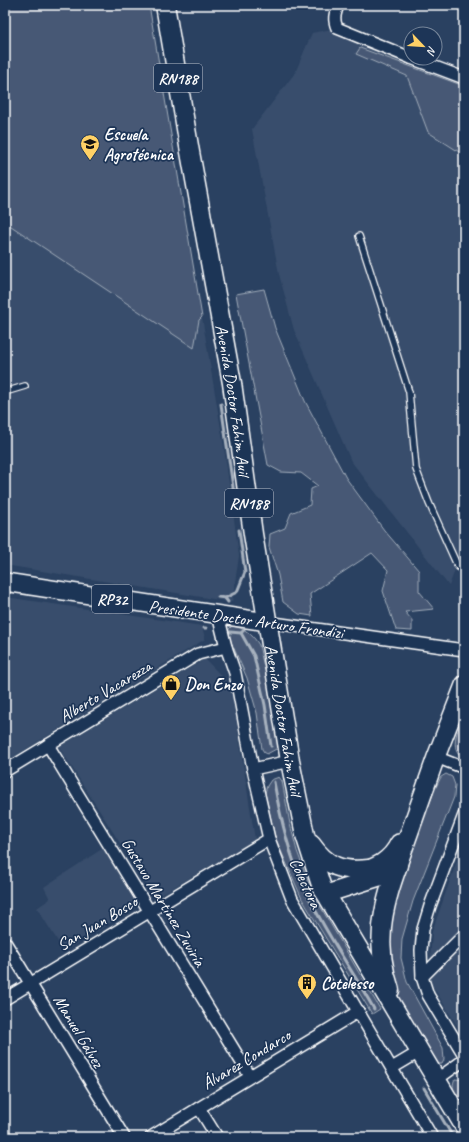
<svg xmlns="http://www.w3.org/2000/svg" width="469" height="1142" viewBox="0 0 469 1142" font-family="Caveat,sans-serif">
  <rect width="100%" height="100%" fill="#2a4161"/>
  <filter id="ink" filterUnits="userSpaceOnUse"><feTurbulence type="fractalNoise" baseFrequency=".025" numOctaves="2"/><feDisplacementMap in="SourceGraphic" scale="8" xChannelSelector="R" yChannelSelector="G"/><feConvolveMatrix kernelMatrix="1 2 1 2 8 2 1 2 1" color-interpolation-filters="sRGB"/></filter>
  <g filter="url(#ink)">
    <g fill="#394e6c">
      <path d="M 5,5 L 149,5 L 224,447 L 239,556 L 232,602 L 5,565 Z"/>
      <path d="M 337,28 L 464,78 L 464,545 L 449,586 L 351,461 L 294,330 L 279,274 L 252,129 L 295,73 L 312,33 Z"/>
      <path d="M 5,597 L 202,626 L 205,639 L 5,762 Z"/>
      <path d="M 205,659 L 231,686 L 255,840 L 155,898 L 59,747 Z"/>
      <path d="M 464,841 L 464,1037 L 429,980 L 432,932 Z"/>
      <path d="M 105,847 L 139,905 L 64,951 L 37,908 L 50,899 L 44,887 Z"/>
    </g>
    <g fill="#465975" stroke="#a2acba">
      <path d="M 5,5 L 149,5 L 202,317 L 199,320 L 194,348 L 5,222 Z"/>
      <path d="M 360,48 L 464,86 L 464,155 L 428,132 L 407,76 L 356,54 Z"/>
      <path d="M 264,289 L 275,328 L 305,401 L 346,478 L 384,530 L 419,571 L 419,591 L 434,609 L 405,612 L 412,620 L 412,631 L 396,630 L 383,591 L 388,570 L 372,553 L 310,594 L 312,616 L 299,614 L 283,602 L 278,575 L 269,547 L 270,534 L 285,528 L 291,513 L 310,505 L 311,489 L 318,486 L 301,473 L 281,472 L 268,465 L 236,294 Z"/>
      <path d="M 232,626 C 245,628 252,634 259,645 C 266,679 277,713 278,748 L 267,754 L 264,752 L 262,749 L 257,713 L 247,678 L 228,635 L 229,629 Z"/>
      <path d="M 464,715 L 464,758 C 447,748 459,729 464,715 Z"/>
      <path d="M 446,774 L 452,777 L 455,785 L 454,797 L 413,901 L 402,939 L 401,958 L 407,982 L 443,1048 L 444,1060 L 442,1064 L 438,1064 L 435,1061 L 397,999 L 391,978 L 386,921 L 408,857 L 436,787 L 441,777 Z"/>
      <path d="M 279,777 L 282,781 L 290,824 L 297,851 L 312,892 L 380,1009 L 372,1014 L 302,899 L 275,837 L 265,793 L 267,786 L 271,780 Z"/>
      <path d="M 455,1079 L 464,1080 L 464,1109 C 459,1100 449,1089 455,1079 Z"/>
    </g>
    <g fill="none" stroke-linecap="round" stroke-linejoin="round">
      <g stroke="#a7b1be" stroke-width="3">
        <path d="M 221,404 L 237,515"/>
        <path d="M 218,597 L 225,598 L 228,602"/>
        <path d="M 225,598 L 237,592 L 245,572 L 239,530"/>
        <path d="M 204,628 L 206,628"/>
        <path d="M 244,630 L 241,633 L 254,656 L 265,705 L 271,746"/>
        <path d="M 230,632 L 241,633"/>
        <path d="M 274,782 C 280,816 289,854 303,885 C 322,928 351,968 374,1009"/>
        <path d="M 424,1088 L 453,1137"/>
      </g>
      <defs>
        <g id="service">
          <path d="M 359,236 L 409,392 L 416,469 L 429,503 L 457,565 L 464,573"/>
          <path d="M 5,392 L 25,386"/>
        </g>
        <g id="minor">
          <path d="M 338,5 C 335,14 333,19 337,28 L 411,58"/>
          <path d="M 411,58 L 464,78"/>
          <path d="M 218,615 L 226,647 L 235,673 L 253,769 L 269,839 L 292,899 L 432,1137"/>
          <path d="M 267,622 L 464,650"/>
          <path d="M 48,745 L 250,1076"/>
          <path d="M 436,757 L 464,768"/>
          <path d="M 253,769 L 290,761"/>
          <path d="M 5,771 L 198,654 L 226,647"/>
          <path d="M 464,815 L 430,906 L 423,929 L 421,950 L 422,977 L 428,995 L 464,1055"/>
          <path d="M 5,942 L 124,1137"/>
          <path d="M 422,977 L 464,935"/>
          <path d="M 5,999 L 269,839"/>
          <path d="M 392,1068 L 419,1052"/>
          <path d="M 436,1080 L 464,1060"/>
          <path d="M 199,1108 L 217,1137"/>
          <path d="M 151,1137 L 359,1011"/>
        </g>
        <g id="primary">
          <path d="M 5,582 L 267,622"/>
          <path d="M 356,874 C 375,867 390,862 399,843"/>
          <path d="M 326,894 L 386,875 L 391,872 L 398,865 L 436,757 L 464,685"/>
        </g>
        <g id="trunk">
          <path id="s1" d="M 165,5 L 190,152 L 232,383 L 253,534 L 290,761 L 305,835 L 322,888 L 326,894 L 464,1126"/>
          <path d="M 311,844 C 327,867 342,872 369,869"/>
          <path d="M 390,990 C 374,945 382,908 398,865"/>
        </g>
      </defs>
      <use href="#service" stroke="#fff" stroke-width="8"/>
      <use href="#minor" stroke="#fff" stroke-width="14"/>
      <use href="#primary" stroke="#fff" stroke-width="20"/>
      <use href="#trunk" stroke="#fff" stroke-width="21"/>
      <use href="#service" stroke="#1d3557" stroke-width="5.5"/>
      <use href="#minor" stroke="#1d3557" stroke-width="11"/>
      <use href="#primary" stroke="#1d3557" stroke-width="17"/>
      <use href="#trunk" stroke="#1d3557" stroke-width="18"/>
    </g>
  </g>
  <defs>
    <symbol id="school-pin" viewBox="-11 -11 22 30"><path d="M0 17L-7.5 6A9.5 9.5 0 1 1 7.5 6Z" fill="#ffd166" stroke="#1d3557"/><path d="M0-5L7-2L0 1L-7-2ZM-4 1L0 2.5L4 1V4Q0 6-4 4Z" fill="#111"/></symbol>
    <symbol id="shop-pin" viewBox="-11 -11 22 30"><path d="M0 17L-7.5 6A9.5 9.5 0 1 1 7.5 6Z" fill="#ffd166" stroke="#1d3557"/><path d="M-5-2.5h2.3a2.7 3.5 0 0 1 5.4 0H5L5.5 6h-11ZM-1.5-2.5h3a1.5 2.3 0 0 0-3 0Z" fill="#111"/></symbol>
    <symbol id="building-pin" viewBox="-11 -11 22 30"><path d="M0 17L-7.5 6A9.5 9.5 0 1 1 7.5 6Z" fill="#ffd166" stroke="#1d3557"/><path d="M-4-6H4V6H1V3H-1V6H-4ZM-2.5-4.3h1.7v1.8h-1.7ZM.8-4.3h1.7v1.8H.8ZM-2.5-1h1.7V.8h-1.7ZM.8-1h1.7V.8H.8Z" fill="#111"/></symbol>
  </defs>
  <g fill-rule="evenodd">
    <use href="#school-pin" x="79" y="133" width="22" height="30"/>
    <use href="#shop-pin" x="160" y="673" width="22" height="30"/>
    <use href="#building-pin" x="296" y="972" width="22" height="30"/>
  </g>
  <g text-anchor="middle" stroke-width="3.5" stroke-linejoin="round" paint-order="stroke">
    <g fill="#1d3557" stroke="#bbc2cd" stroke-width="1">
      <rect x="154" y="64" width="48" height="28" rx="3"/>
      <rect x="225" y="489" width="48" height="28" rx="3"/>
      <rect x="92" y="585" width="40" height="28" rx="3"/>
    </g>
    <g font-size="16" font-weight="bold" fill="#fff">
      <text x="178" y="84">RN188</text>
      <text x="249" y="509">RN188</text>
      <text x="112" y="605">RP32</text>
    </g>
    <g font-size="17" font-weight="bold" fill="#fff" stroke="#1d3557" text-anchor="start">
      <text x="104" y="140">Escuela<tspan x="104" dy="20">Agrotécnica</tspan></text>
      <text x="185" y="690">Don Enzo</text>
      <text x="321" y="989">Cotelesso</text>
    </g>
    <g font-size="17" fill="#fff" stroke="#1d3557">
      <text dy="6" stroke="none"><textPath href="#s1" startOffset="401">Avenida Doctor Fahim Auil</textPath></text>
      <text transform="translate(246 619) rotate(8)" y="6">Presidente Doctor Arturo Frondizi</text>
      <text transform="translate(105 691) rotate(-31)" y="6">Alberto Vacarezza</text>
      <text dy="6" stroke="none"><textPath href="#s1" startOffset="725">Avenida Doctor Fahim Auil</textPath></text>
      <text transform="translate(306 883) rotate(65)" y="6">Colectora</text>
      <text transform="translate(164 902) rotate(59)" y="6">Gustavo Martínez Zuviría</text>
      <text transform="translate(97 923) rotate(-31)" y="6">San Juan Bosco</text>
      <text transform="translate(79 1031) rotate(59)" y="6">Manuel Gálvez</text>
      <text transform="translate(246 1059) rotate(-31)" y="6">Álvarez Condarco</text>
    </g>
  </g>
  <rect width="469" height="1142" fill="none" stroke="#1d3557" stroke-width="20"/>
  <rect x="10" y="10" width="449" height="1122" fill="none" stroke="#fff" stroke-width="1.5" filter="url(#ink)"/>
  <g transform="translate(423 46) rotate(115)"><circle r="19" fill="#1d3557" stroke="#77869a"/>
  <path d="M0-3L7 15L0 10L-7 15Z" fill="#ffd166"/>
  <text y="-6" font-size="11" font-weight="bold" text-anchor="middle" fill="#ffffff">N</text>
  </g>
</svg>
